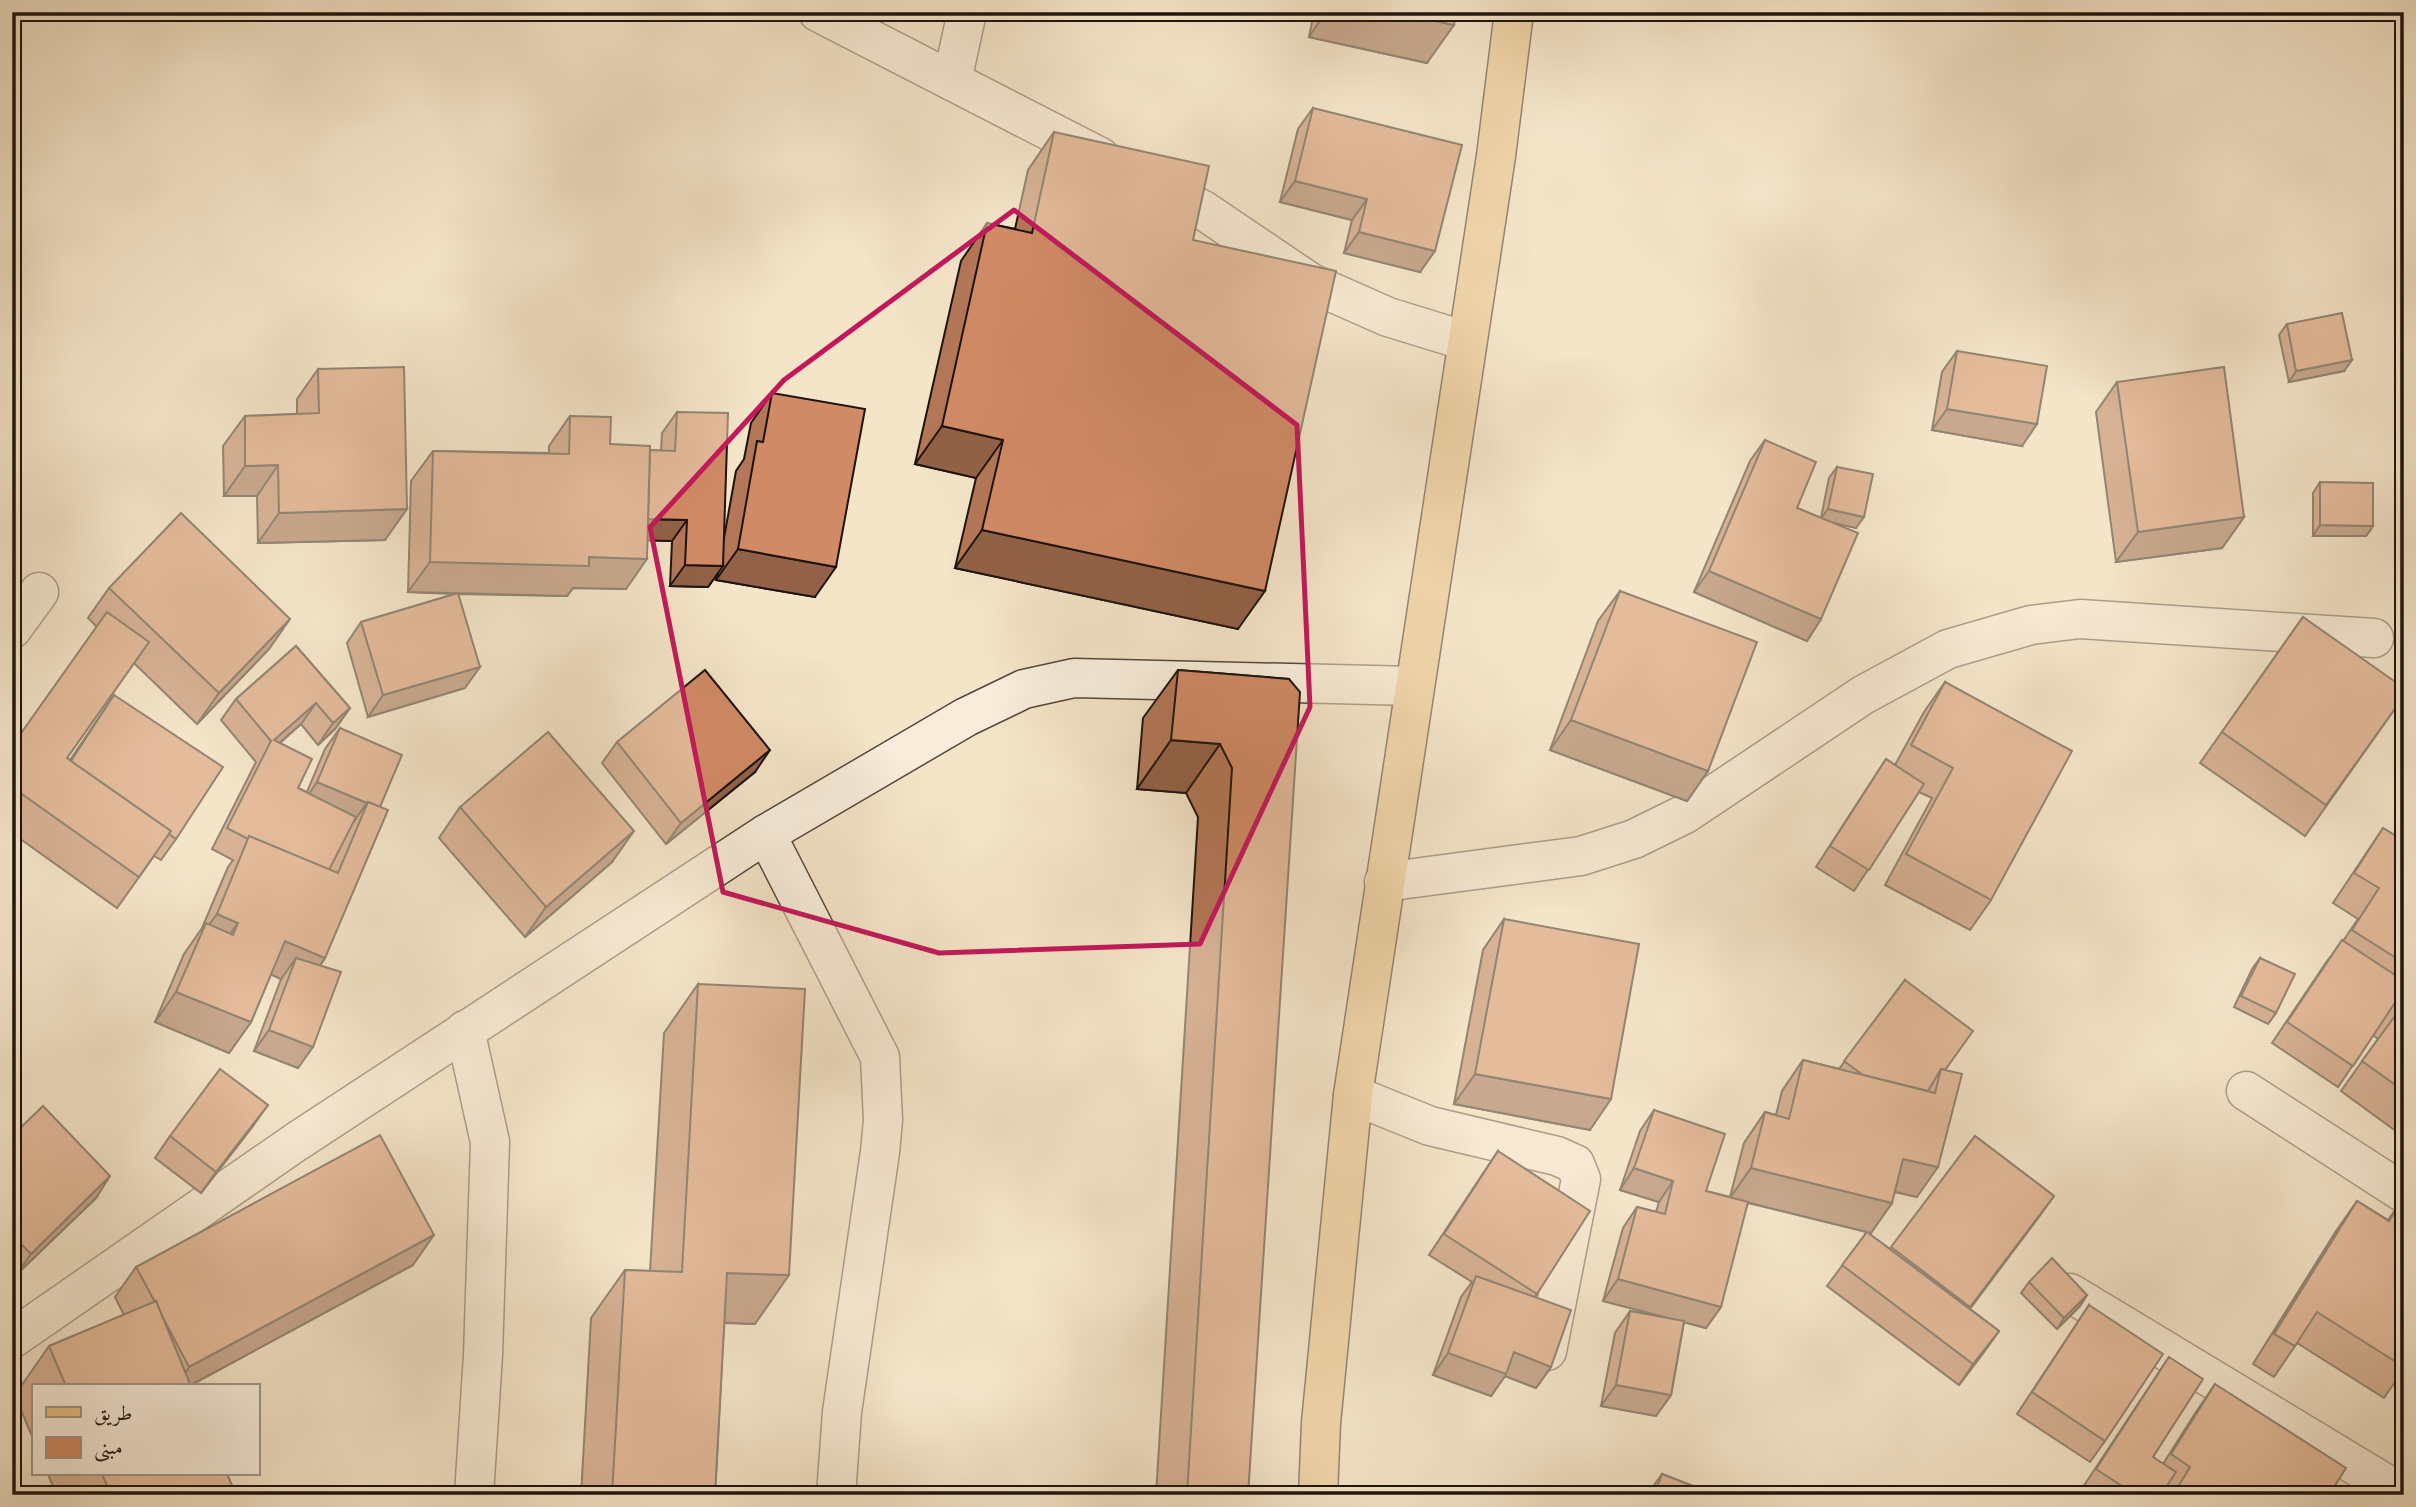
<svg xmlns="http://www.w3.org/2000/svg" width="2416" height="1507" viewBox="0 0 2416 1507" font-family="'IM FELL Great Primer',Amiri,serif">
  <rect width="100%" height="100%" fill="#f4e4c8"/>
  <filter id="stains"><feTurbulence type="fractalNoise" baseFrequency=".00286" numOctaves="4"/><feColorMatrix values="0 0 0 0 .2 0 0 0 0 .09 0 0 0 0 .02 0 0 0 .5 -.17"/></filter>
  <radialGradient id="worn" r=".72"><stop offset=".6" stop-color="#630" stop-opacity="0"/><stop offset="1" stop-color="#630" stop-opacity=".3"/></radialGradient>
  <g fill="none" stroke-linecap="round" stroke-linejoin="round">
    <defs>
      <g id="minor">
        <path d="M 818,12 L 1100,157"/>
        <path d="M 952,81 L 967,12"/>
        <path d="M 1154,184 L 1203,210 L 1311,283 L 1388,317 L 1466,341"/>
        <path d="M 12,629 L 39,592"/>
        <path d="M 766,834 L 880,1057 L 883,1120 L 880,1152 L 842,1412 L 836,1495"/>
        <path d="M 1384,882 L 1581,856 L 1634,839 L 1685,814 L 1863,695 L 1948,649 L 2031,625 L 2080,619 L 2374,638"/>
        <path d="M 465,1030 L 490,1142 L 483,1355 L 474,1495"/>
        <path d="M 2246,1091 L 2404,1193"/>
        <path d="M 1353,1095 L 1430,1126 L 1557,1156 L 1575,1164 L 1581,1179 L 1547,1351"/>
        <path d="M 2070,1293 L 2391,1487"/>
        <path d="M 12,1339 L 296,1142 L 766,834 L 966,717 L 1024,689 L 1074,678 L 1414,686"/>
      </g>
      <path id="major" d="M 1318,1495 L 1321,1423 L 1353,1095 L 1496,156 L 1514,12"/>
    </defs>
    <use href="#minor" stroke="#54473c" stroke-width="41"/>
    <use href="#major" stroke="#1e130d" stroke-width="41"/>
    <use href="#minor" stroke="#f8eddb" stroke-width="38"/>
    <use href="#major" stroke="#eac284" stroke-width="38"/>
  </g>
  <g fill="#b37757" stroke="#1e130d" stroke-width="2">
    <path d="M 1314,12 L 1456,12 L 1427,63 L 1309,37 Z"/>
    <path d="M 1313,108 L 1420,272 L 1344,253 L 1352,220 L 1280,202 L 1298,129 Z"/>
    <path d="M 1054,132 L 1193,240 L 1238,629 L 955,568 L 976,478 L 915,464 L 961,261 L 987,223 L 1015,229 L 1028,170 Z"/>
    <path d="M 2287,324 L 2344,371 L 2289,382 L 2279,335 Z"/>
    <path d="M 1957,351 L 2022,446 L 1932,430 L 1942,372 Z"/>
    <path d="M 318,369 L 385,540 L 258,543 L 257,496 L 224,496 L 223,446 L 245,416 L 297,414 L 297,399 Z"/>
    <path d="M 2117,382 L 2244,517 L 2222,548 L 2116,562 L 2096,412 Z"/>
    <path d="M 772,393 L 815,597 L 716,580 L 718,573 L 708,587 L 670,586 L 672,541 L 647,540 L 626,589 L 573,588 L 567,596 L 458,594 L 465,688 L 368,717 L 347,643 L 361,622 L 455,594 L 408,592 L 411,481 L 433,451 L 549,453 L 549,446 L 570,416 L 610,444 L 650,450 L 661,451 L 662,433 L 677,412 L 724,538 L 736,471 L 744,459 L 751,423 Z"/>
    <path d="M 1765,440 L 1797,508 L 1821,518 L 1829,478 L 1837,467 L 1856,528 L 1834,523 L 1821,619 L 1807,641 L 1694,592 L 1750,461 Z"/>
    <path d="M 2320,482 L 2373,526 L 2366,536 L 2313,536 L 2313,493 Z"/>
    <path d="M 109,588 L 269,649 L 197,724 L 134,663 L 67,758 L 70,760 L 114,695 L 176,839 L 161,860 L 154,856 L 117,908 L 12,833 L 12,746 L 97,627 L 88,618 Z"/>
    <path d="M 1620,591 L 1708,771 L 1687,801 L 1550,750 L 1598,621 Z"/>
    <path d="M 2303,617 L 2404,696 L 2305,836 L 2200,763 Z"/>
    <path d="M 296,646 L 350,708 L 335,729 L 318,745 L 301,724 L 280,743 L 298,788 L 307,792 L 325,749 L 340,728 L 380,807 L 325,958 L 320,966 L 298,1068 L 254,1051 L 281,979 L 271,974 L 251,1022 L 229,1053 L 155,1022 L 184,954 L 202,928 L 228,867 L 233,860 L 212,849 L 256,762 L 221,720 L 236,699 Z"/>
    <path d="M 1178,670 L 1289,679 L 1248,1495 L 1156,1495 L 1198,817 L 1186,793 L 1137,789 L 1143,718 Z"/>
    <path d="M 1945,682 L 1991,900 L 1970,930 L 1885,885 L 1932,798 L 1919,792 L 1854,891 L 1816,867 L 1886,759 L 1895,765 L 1924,712 Z"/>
    <path d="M 617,742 L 755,772 L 666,844 L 602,763 Z"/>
    <path d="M 460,807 L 612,862 L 525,937 L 439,838 Z"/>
    <path d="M 2383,828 L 2404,841 L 2404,1137 L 2341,1091 L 2378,1039 L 2373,1035 L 2338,1087 L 2272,1043 L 2327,961 L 2343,941 L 2358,919 L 2333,903 Z"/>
    <path d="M 1504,919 L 1590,1130 L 1454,1104 L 1483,950 Z"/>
    <path d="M 2260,958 L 2276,1013 L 2268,1024 L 2234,1007 L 2252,969 Z"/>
    <path d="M 1905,980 L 1945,1070 L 1917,1197 L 1895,1192 L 1871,1233 L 1868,1233 L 1890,1249 L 1975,1136 L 2054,1196 L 1970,1309 L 1999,1331 L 1984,1352 L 1959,1385 L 1827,1286 L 1867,1232 L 1748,1203 L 1706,1328 L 1684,1322 L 1671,1395 L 1656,1416 L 1601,1406 L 1615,1333 L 1630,1311 L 1673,1319 L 1603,1301 L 1623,1228 L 1637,1207 L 1656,1212 L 1659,1202 L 1620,1190 L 1640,1131 L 1654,1110 L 1706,1191 L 1730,1197 L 1744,1143 L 1765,1112 L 1776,1115 L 1782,1091 L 1803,1060 L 1839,1069 Z"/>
    <path d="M 698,984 L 755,1324 L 724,1323 L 715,1495 L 581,1495 L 591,1318 L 625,1270 L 650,1271 L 664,1033 Z"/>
    <path d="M 253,1126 L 201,1193 L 155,1158 L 170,1136 Z"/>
    <path d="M 12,1136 L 96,1198 L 16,1275 L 12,1271 Z"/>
    <path d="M 1498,1151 L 1537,1294 L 1535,1297 L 1551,1367 L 1536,1388 L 1505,1376 L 1491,1396 L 1433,1375 L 1461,1297 L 1472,1282 L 1429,1255 Z"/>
    <path d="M 2402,1200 L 2404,1202 L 2404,1369 L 2384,1398 L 2297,1343 L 2274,1377 L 2253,1364 L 2336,1231 L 2357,1201 L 2388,1220 Z"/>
    <path d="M 413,1265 L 191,1385 L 191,1386 L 33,1386 L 33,1439 L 15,1395 L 49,1346 L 124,1315 L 115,1297 L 136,1267 Z"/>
    <path d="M 2029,1282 L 2087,1295 L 2080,1306 L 2057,1329 L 2021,1293 Z"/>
    <path d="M 2089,1305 L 2105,1441 L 2090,1462 L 2017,1414 Z"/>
    <path d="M 2169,1357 L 2153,1457 L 2163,1464 L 2194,1415 L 2215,1384 L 2329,1495 L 2165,1495 L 2162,1493 L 2161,1495 L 2088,1495 L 2081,1490 Z"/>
    <path d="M 48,1474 L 227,1474 L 236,1495 L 56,1495 Z"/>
    <path d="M 1662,1474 L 1716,1495 L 1647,1495 Z"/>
  </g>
  <g fill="#926147" stroke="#1e130d" stroke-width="2">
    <path d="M 1326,12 L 1395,12 L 1454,25 L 1427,63 L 1309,37 Z"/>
    <path d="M 1295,181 L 1367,199 L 1352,220 L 1280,202 Z"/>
    <path d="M 1359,232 L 1435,251 L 1420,272 L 1344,253 Z"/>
    <path d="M 2352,360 L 2344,371 L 2289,382 L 2296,371 Z"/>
    <path d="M 1947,409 L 2037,424 L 2022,446 L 1932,430 Z"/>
    <path d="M 942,426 L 1003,440 L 976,478 L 915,464 Z"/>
    <path d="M 278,465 L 257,496 L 224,496 L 245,466 Z"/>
    <path d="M 407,509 L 385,540 L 258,543 L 279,513 Z"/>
    <path d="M 1828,509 L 1864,517 L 1856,528 L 1820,520 Z"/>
    <path d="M 2244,517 L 2222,548 L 2116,562 L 2138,532 Z"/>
    <path d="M 644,519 L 687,520 L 672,541 L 629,540 Z"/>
    <path d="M 2320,525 L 2373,526 L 2366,536 L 2313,536 Z"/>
    <path d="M 982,530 L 1265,591 L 1238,629 L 955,568 Z"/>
    <path d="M 738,549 L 836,567 L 815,597 L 716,580 Z"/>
    <path d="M 589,557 L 647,559 L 626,589 L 573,588 L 567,596 L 408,592 L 430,562 Z"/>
    <path d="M 685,565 L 723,566 L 708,587 L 670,586 Z"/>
    <path d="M 1709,571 L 1821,619 L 1807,641 L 1694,592 Z"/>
    <path d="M 290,619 L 269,649 L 197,724 L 219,693 Z"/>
    <path d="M 480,667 L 465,688 L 368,717 L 383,695 Z"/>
    <path d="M 316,703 L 301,724 L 263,757 L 274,740 Z"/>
    <path d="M 350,708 L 335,729 L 318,745 L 333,723 Z"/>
    <path d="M 1571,720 L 1708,771 L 1687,801 L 1550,750 Z"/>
    <path d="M 1171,740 L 1220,744 L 1186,793 L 1137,789 Z"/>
    <path d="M 770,750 L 755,772 L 666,844 L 681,823 Z"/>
    <path d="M 317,782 L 367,803 L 352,824 L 302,804 Z"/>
    <path d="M 634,831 L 612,862 L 525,937 L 546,907 Z"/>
    <path d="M 217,914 L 238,923 L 217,953 L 198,940 Z"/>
    <path d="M 285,941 L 325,958 L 304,989 L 296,958 L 281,979 L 263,971 Z"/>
    <path d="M 176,992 L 251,1022 L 229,1053 L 155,1022 Z"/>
    <path d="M 269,1030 L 313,1047 L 298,1068 L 254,1051 Z"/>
    <path d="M 1475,1074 L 1611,1099 L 1590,1130 L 1454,1104 Z"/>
    <path d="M 268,1105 L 253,1126 L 201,1193 L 216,1172 Z"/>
    <path d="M 1903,1159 L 1938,1167 L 1917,1197 L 1882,1189 Z"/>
    <path d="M 1634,1168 L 1673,1181 L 1659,1202 L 1620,1190 Z"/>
    <path d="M 1751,1168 L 1892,1203 L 1871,1233 L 1730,1198 Z"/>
    <path d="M 110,1176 L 96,1198 L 16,1275 L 31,1254 Z"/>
    <path d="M 2054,1196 L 2039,1217 L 1955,1328 L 1970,1307 Z"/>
    <path d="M 434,1235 L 413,1265 L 189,1386 L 176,1386 L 189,1367 Z"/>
    <path d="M 727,1273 L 789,1275 L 755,1324 L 692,1321 Z"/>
    <path d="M 1618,1279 L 1721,1307 L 1706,1328 L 1603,1301 Z"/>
    <path d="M 2087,1295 L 2080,1306 L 2057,1329 L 2064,1318 Z"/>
    <path d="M 1999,1331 L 1984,1352 L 1959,1385 L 1973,1364 Z"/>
    <path d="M 1514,1352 L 1551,1367 L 1536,1388 L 1505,1376 L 1491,1396 L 1433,1375 L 1448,1353 Z"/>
    <path d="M 1616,1385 L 1671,1395 L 1656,1416 L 1601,1406 Z"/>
  </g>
  <g fill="#d08a65" stroke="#1e130d" stroke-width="2">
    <path d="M 1395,12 L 1456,12 L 1454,25 Z"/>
    <path d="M 1313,108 L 1462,145 L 1435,251 L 1359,232 L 1367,199 L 1295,181 Z"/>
    <path d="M 1054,132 L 1209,166 L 1193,240 L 1336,271 L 1265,591 L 982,530 L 1003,440 L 942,426 L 987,223 L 1032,233 Z"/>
    <path d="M 2342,313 L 2352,360 L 2296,371 L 2287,324 Z"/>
    <path d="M 1957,351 L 2047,366 L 2037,424 L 1947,409 Z"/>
    <path d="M 404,367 L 407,509 L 279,513 L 278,465 L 245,466 L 245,416 L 319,413 L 318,369 Z"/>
    <path d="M 2224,367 L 2244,517 L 2138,532 L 2117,382 Z"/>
    <path d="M 772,393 L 865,409 L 836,567 L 738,549 L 757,441 L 763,442 Z"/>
    <path d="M 677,412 L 728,413 L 723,566 L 685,565 L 687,520 L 648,519 L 650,450 L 675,451 Z"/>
    <path d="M 570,416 L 611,417 L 610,444 L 650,446 L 647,559 L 589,557 L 589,566 L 430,562 L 433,451 L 569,454 Z"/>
    <path d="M 1765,440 L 1816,462 L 1797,508 L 1858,533 L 1821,619 L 1709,571 Z"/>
    <path d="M 1837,467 L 1873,474 L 1864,517 L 1828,509 Z"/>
    <path d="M 2320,482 L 2373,483 L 2373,526 L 2320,525 Z"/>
    <path d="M 181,513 L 290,619 L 219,693 L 109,588 Z"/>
    <path d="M 1620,591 L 1757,642 L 1708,771 L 1571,720 Z"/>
    <path d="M 458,593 L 480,667 L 383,695 L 361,622 Z"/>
    <path d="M 107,612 L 149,642 L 67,758 L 171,831 L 139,877 L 12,787 L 12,746 Z"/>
    <path d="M 2303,617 L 2404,688 L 2404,696 L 2326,805 L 2222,732 Z"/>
    <path d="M 296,646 L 350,708 L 333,723 L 316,703 L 274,740 L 312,759 L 298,788 L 356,817 L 329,870 L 249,836 L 248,839 L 227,828 L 271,741 L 236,699 Z"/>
    <path d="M 705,670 L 770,750 L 681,823 L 617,742 Z"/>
    <path d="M 1178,670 L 1289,679 L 1300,692 L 1248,1495 L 1187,1495 L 1232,768 L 1220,744 L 1171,740 Z"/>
    <path d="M 1945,682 L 2072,751 L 1991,900 L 1906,854 L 1953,768 L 1911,745 Z"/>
    <path d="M 114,695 L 223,767 L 176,839 L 169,834 L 171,831 L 71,761 Z"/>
    <path d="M 340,728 L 402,755 L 380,807 L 368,802 L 367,803 L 317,782 Z"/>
    <path d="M 548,732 L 634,831 L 546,907 L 460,807 Z"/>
    <path d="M 1886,759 L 1924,784 L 1869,870 L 1830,846 Z"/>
    <path d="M 368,802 L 388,810 L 325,958 L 285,941 L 251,1022 L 176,992 L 206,923 L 233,935 L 238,923 L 217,914 L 249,836 L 338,873 Z"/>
    <path d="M 2383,828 L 2404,841 L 2404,963 L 2352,930 L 2379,888 L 2354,873 Z"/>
    <path d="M 1504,919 L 1639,944 L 1611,1099 L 1475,1074 Z"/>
    <path d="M 2342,940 L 2404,981 L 2404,989 L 2353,1066 L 2287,1022 Z"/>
    <path d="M 296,958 L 341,972 L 313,1047 L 269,1030 Z"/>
    <path d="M 2260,958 L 2295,974 L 2276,1013 L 2241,996 Z"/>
    <path d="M 1905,980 L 1973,1031 L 1945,1070 L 1941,1069 L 1928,1091 L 1863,1075 L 1844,1061 Z"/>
    <path d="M 698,984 L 805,989 L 789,1275 L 727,1273 L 715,1495 L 612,1495 L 625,1270 L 682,1272 Z"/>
    <path d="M 2404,990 L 2404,1091 L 2362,1061 L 2400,1009 L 2394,1005 Z"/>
    <path d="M 1803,1060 L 1935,1093 L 1941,1069 L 1962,1074 L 1938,1167 L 1903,1159 L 1892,1203 L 1751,1168 L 1765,1112 L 1789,1119 Z"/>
    <path d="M 220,1069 L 268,1105 L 216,1172 L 170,1136 Z"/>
    <path d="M 43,1106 L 110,1176 L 31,1254 L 12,1235 L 12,1136 Z"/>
    <path d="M 1654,1110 L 1725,1134 L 1706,1191 L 1748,1202 L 1721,1307 L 1618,1279 L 1637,1207 L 1665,1214 L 1673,1181 L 1634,1168 Z"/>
    <path d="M 380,1135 L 434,1235 L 189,1367 L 161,1314 L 156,1301 L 155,1302 L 136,1267 Z"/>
    <path d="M 1975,1136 L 2054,1196 L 1970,1307 L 1891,1247 Z"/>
    <path d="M 1498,1151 L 1590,1211 L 1537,1294 L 1444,1234 Z"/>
    <path d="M 2402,1200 L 2404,1202 L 2404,1367 L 2317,1312 L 2295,1346 L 2274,1334 L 2357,1201 L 2389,1221 Z"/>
    <path d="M 1867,1232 L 1999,1331 L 1973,1364 L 1842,1265 Z"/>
    <path d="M 2052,1258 L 2087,1295 L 2064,1318 L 2029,1282 Z"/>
    <path d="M 1476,1276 L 1571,1310 L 1551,1367 L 1514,1352 L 1506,1374 L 1448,1353 Z"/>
    <path d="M 156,1301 L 191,1386 L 66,1386 L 49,1346 Z"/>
    <path d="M 2089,1305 L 2163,1354 L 2105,1441 L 2032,1392 Z"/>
    <path d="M 1630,1311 L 1684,1321 L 1671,1395 L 1616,1385 Z"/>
    <path d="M 2169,1357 L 2203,1379 L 2153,1457 L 2176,1472 L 2161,1495 L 2136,1495 L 2096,1469 Z"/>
    <path d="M 2215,1384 L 2346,1468 L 2329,1495 L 2173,1495 L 2190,1467 L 2171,1454 Z"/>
    <path d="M 102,1474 L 227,1474 L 236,1495 L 111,1495 Z"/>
    <path d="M 1662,1474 L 1716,1495 L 1654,1495 Z"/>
  </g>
  <path d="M0 0H2416V1507H0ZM 1014,210 L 1297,425 L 1310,707 L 1200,944 L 939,953 L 723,892 L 650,527 L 784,380 Z" fill="#f4e4c8" fill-opacity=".55" fill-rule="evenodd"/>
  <path fill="none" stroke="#c2185b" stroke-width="5" stroke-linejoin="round" d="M 1014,210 L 1297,425 L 1310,707 L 1200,944 L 939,953 L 723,892 L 650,527 L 784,380 Z"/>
  <rect width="2416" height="1507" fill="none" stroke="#f4e4c8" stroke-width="42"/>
  <rect x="14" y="14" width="2388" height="1479" fill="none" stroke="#1e130d" stroke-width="3.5"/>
  <rect x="21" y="21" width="2374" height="1465" fill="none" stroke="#1e130d" stroke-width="2"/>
  <rect x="32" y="1384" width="228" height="91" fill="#f8eddb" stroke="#a19689" stroke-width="2"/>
  <rect x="46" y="1407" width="35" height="10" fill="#eac284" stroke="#a19689" stroke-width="2"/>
  <text x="94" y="1420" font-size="21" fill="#1e130d">طريق</text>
  <rect x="46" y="1437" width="35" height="21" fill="#d08a65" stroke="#a19689" stroke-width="2"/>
  <text x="94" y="1454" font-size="21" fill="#1e130d">مبنى</text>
  <rect width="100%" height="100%" filter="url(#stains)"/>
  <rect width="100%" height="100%" fill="url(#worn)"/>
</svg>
